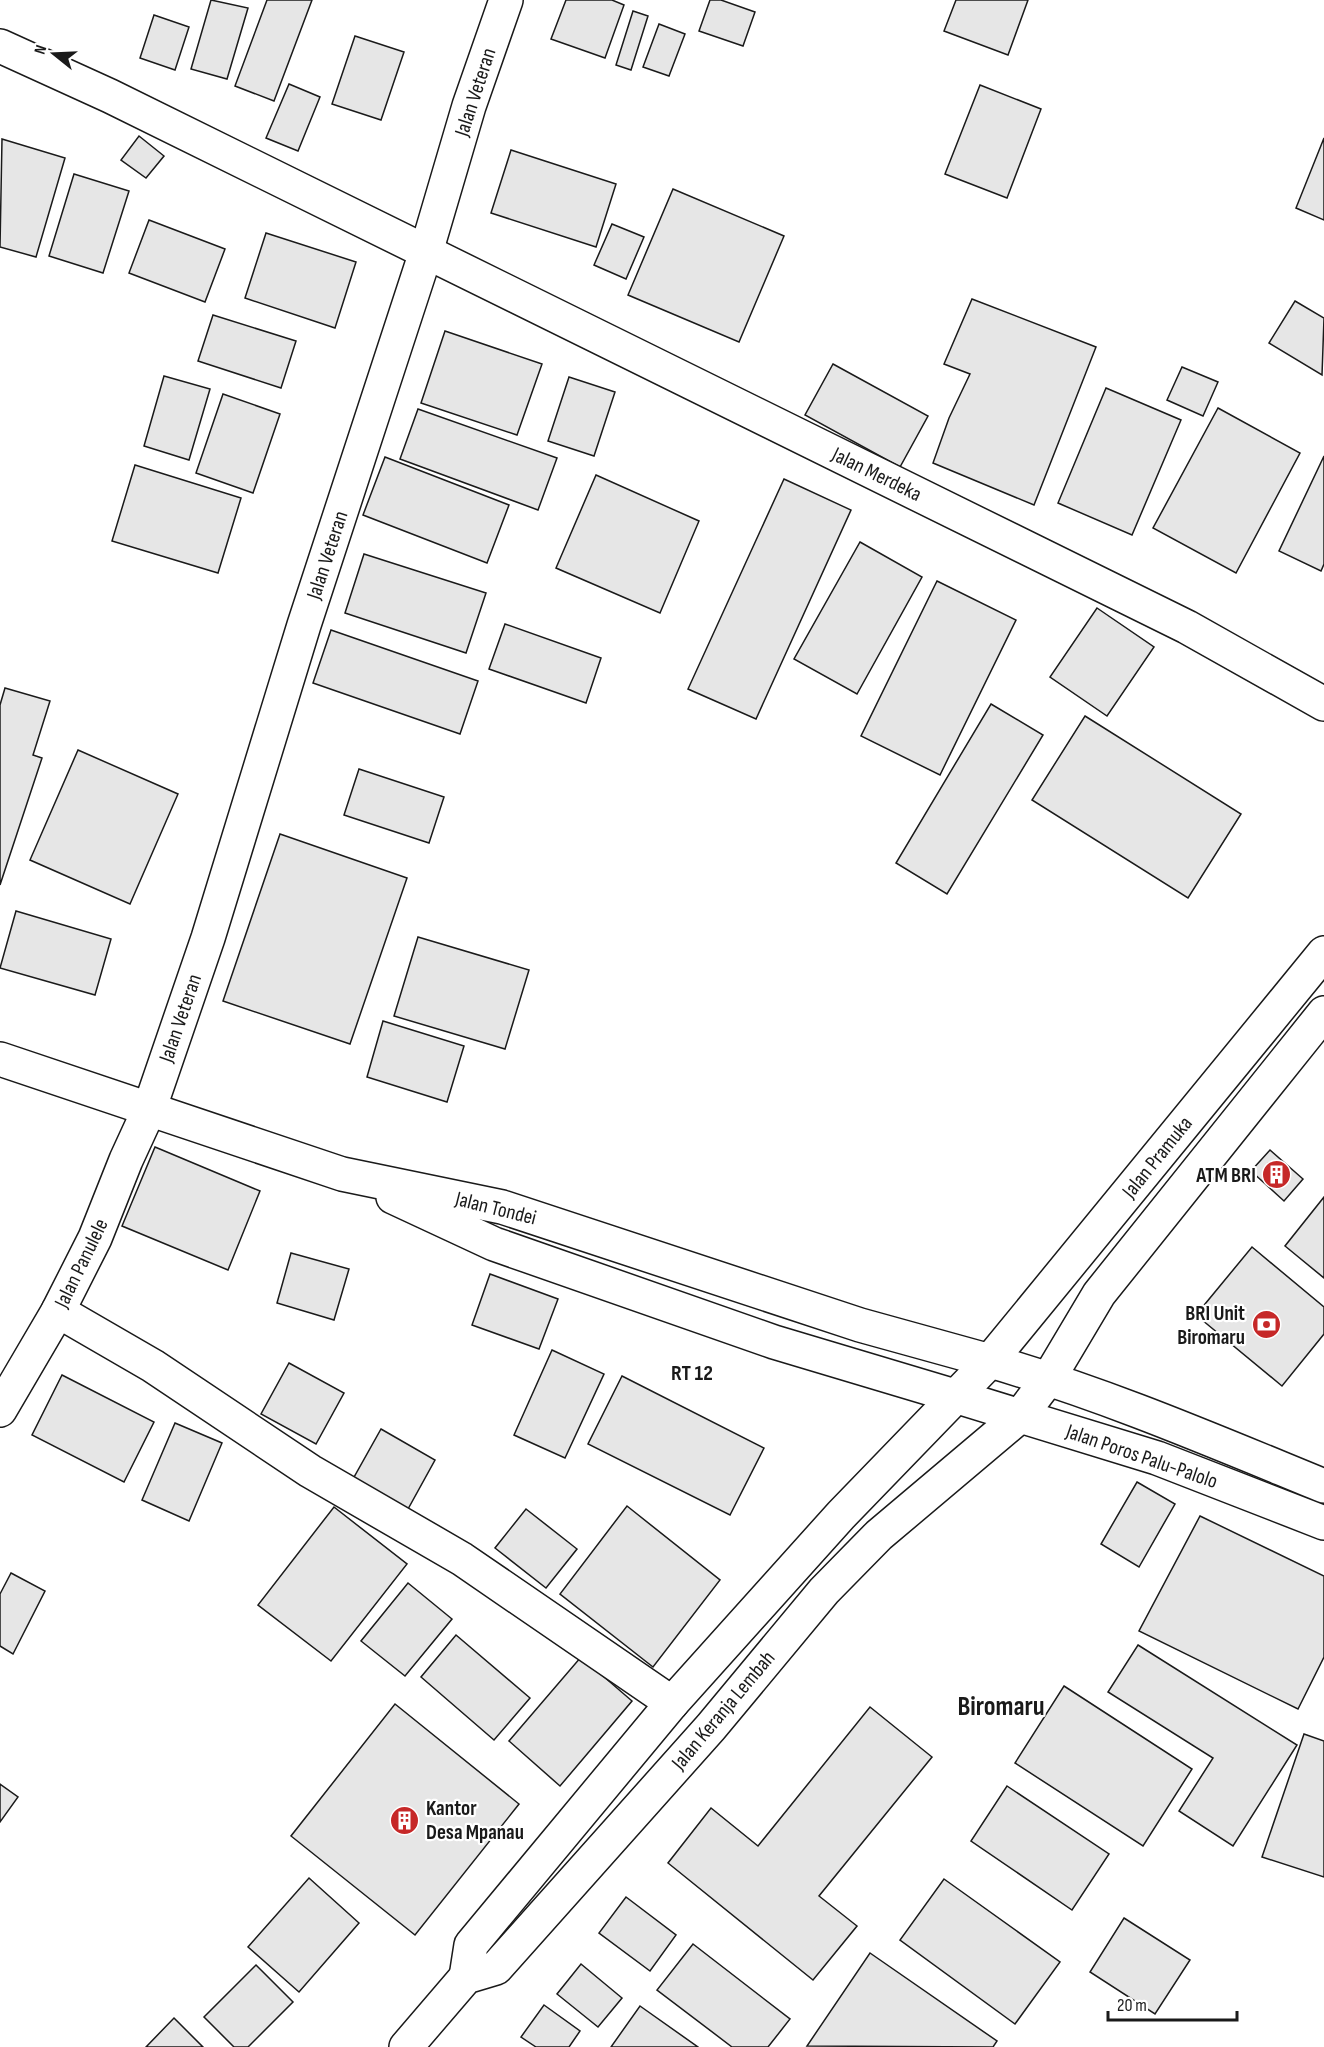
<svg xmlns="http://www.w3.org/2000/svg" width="1324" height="2047" viewBox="0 0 1324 2047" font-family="'Sofia Sans Condensed',sans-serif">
  <rect width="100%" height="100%" fill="#fff"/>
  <g fill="#e6e6e6" stroke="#1a1a1a" stroke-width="1.5">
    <path d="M 211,0 L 248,8 L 227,79 L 191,69 Z"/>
    <path d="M 267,0 L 312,0 L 274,101 L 235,86 Z"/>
    <path d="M 566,0 L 612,0 L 624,5 L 605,58 L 551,39 Z"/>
    <path d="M 710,0 L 721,0 L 755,12 L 743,46 L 699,31 Z"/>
    <path d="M 956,0 L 1028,0 L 1008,55 L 944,31 Z"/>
    <path d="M 633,11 L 648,16 L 631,70 L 616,65 Z"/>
    <path d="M 154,15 L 189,27 L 175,70 L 140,58 Z"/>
    <path d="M 659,24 L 685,34 L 669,76 L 643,67 Z"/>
    <path d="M 355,36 L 404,52 L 381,120 L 332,104 Z"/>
    <path d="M 289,84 L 320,97 L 298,151 L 266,138 Z"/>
    <path d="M 980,85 L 1041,109 L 1007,198 L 945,174 Z"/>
    <path d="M 139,136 L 164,156 L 146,178 L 121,160 Z"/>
    <path d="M 1324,138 L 1324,220 L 1296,208 Z"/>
    <path d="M 2,139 L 65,158 L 36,257 L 0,247 Z"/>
    <path d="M 511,150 L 616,184 L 596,247 L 491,213 Z"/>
    <path d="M 74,174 L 129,191 L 103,273 L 49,256 Z"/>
    <path d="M 673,189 L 784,236 L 739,342 L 628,295 Z"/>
    <path d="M 149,220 L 225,249 L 205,302 L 129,273 Z"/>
    <path d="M 612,224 L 644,237 L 626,279 L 594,265 Z"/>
    <path d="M 266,233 L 356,262 L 335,328 L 245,298 Z"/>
    <path d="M 972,299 L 1096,347 L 1034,505 L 933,463 L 949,418 L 970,374 L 944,364 Z"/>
    <path d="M 1295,301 L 1324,318 L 1322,375 L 1269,343 Z"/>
    <path d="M 213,315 L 296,341 L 281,388 L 198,361 Z"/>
    <path d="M 445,331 L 542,364 L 517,435 L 421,403 Z"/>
    <path d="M 833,364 L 928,416 L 900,467 L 805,415 Z"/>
    <path d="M 1182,367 L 1218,382 L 1203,416 L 1167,400 Z"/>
    <path d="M 164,376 L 210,389 L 189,460 L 144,446 Z"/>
    <path d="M 569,377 L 615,392 L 594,456 L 548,441 Z"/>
    <path d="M 1106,388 L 1181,420 L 1132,535 L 1058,503 Z"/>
    <path d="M 223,394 L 280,414 L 253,493 L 196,473 Z"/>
    <path d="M 1218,408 L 1300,453 L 1236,573 L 1153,528 Z"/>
    <path d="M 418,409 L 557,458 L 538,510 L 400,459 Z"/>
    <path d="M 1324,456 L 1324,564 L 1321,571 L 1279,551 Z"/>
    <path d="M 385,457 L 509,505 L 487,563 L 363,515 Z"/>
    <path d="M 135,465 L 241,498 L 218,573 L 112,541 Z"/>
    <path d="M 596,475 L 699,521 L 660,613 L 556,568 Z"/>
    <path d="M 784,479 L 851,510 L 756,719 L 688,689 Z"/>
    <path d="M 860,542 L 922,577 L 857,694 L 794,659 Z"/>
    <path d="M 364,554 L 486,593 L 466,653 L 345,613 Z"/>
    <path d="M 937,581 L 1016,620 L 940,775 L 861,736 Z"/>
    <path d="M 1097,608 L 1154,647 L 1107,716 L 1050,677 Z"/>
    <path d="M 505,624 L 601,658 L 586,703 L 489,669 Z"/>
    <path d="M 331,630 L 478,681 L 460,734 L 313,683 Z"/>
    <path d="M 5,688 L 50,701 L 33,755 L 42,758 L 0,885 L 0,705 Z"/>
    <path d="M 991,704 L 1043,735 L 947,894 L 896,863 Z"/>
    <path d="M 1085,716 L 1241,814 L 1188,898 L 1032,800 Z"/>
    <path d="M 78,750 L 178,794 L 130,904 L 30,860 Z"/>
    <path d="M 359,769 L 444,797 L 429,843 L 344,815 Z"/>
    <path d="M 280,834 L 407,878 L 350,1044 L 223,1001 Z"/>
    <path d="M 16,911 L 111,939 L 95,995 L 0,968 Z"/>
    <path d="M 418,937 L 529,970 L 505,1049 L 394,1016 Z"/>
    <path d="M 383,1021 L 464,1046 L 447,1102 L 367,1077 Z"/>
    <path d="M 155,1147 L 260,1191 L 228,1270 L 122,1226 Z"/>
    <path d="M 1270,1150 L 1303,1179 L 1284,1201 L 1251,1171 Z"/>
    <path d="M 1324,1197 L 1324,1278 L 1285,1246 Z"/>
    <path d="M 1252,1247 L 1324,1307 L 1324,1334 L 1282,1386 L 1196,1315 Z"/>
    <path d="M 291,1253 L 349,1269 L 334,1320 L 277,1303 Z"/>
    <path d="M 490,1274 L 558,1299 L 539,1349 L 472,1325 Z"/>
    <path d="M 552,1350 L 604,1374 L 565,1458 L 514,1435 Z"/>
    <path d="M 289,1363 L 344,1393 L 316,1444 L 261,1414 Z"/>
    <path d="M 62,1375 L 154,1422 L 124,1482 L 32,1435 Z"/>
    <path d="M 622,1376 L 764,1448 L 730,1515 L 588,1444 Z"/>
    <path d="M 175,1423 L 222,1443 L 189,1521 L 142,1500 Z"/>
    <path d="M 381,1429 L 435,1460 L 408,1509 L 353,1479 Z"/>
    <path d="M 1137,1482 L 1175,1504 L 1139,1567 L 1101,1544 Z"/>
    <path d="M 627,1506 L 720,1580 L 653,1667 L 560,1594 Z"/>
    <path d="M 334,1507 L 407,1564 L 331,1661 L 258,1605 Z"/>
    <path d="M 526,1509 L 577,1549 L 546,1588 L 495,1548 Z"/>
    <path d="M 1200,1516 L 1324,1576 L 1324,1657 L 1298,1709 L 1139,1631 Z"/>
    <path d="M 11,1573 L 45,1591 L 13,1654 L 0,1646 L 0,1594 Z"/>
    <path d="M 408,1583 L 452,1619 L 405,1676 L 361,1641 Z"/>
    <path d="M 456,1635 L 530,1698 L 494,1740 L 421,1677 Z"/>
    <path d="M 1138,1645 L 1297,1745 L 1233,1846 L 1179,1811 L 1213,1758 L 1108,1692 Z"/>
    <path d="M 581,1657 L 632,1701 L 560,1786 L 509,1741 Z"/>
    <path d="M 1064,1686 L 1192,1769 L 1143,1846 L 1015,1763 Z"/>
    <path d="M 395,1704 L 519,1804 L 415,1935 L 291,1836 Z"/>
    <path d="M 870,1707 L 932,1757 L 819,1896 L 857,1926 L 813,1980 L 668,1863 L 711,1808 L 758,1846 Z"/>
    <path d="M 1304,1734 L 1324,1741 L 1324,1877 L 1262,1857 Z"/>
    <path d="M 0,1784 L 18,1797 L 0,1822 Z"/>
    <path d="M 1007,1786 L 1109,1854 L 1072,1910 L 971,1841 Z"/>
    <path d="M 309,1878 L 359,1923 L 299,1992 L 248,1947 Z"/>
    <path d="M 944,1879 L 1060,1962 L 1015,2024 L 900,1940 Z"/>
    <path d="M 626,1897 L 676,1935 L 650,1971 L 599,1933 Z"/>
    <path d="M 1124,1918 L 1190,1960 L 1155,2014 L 1090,1972 Z"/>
    <path d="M 693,1944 L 790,2019 L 768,2047 L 732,2047 L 657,1990 Z"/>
    <path d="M 870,1953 L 997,2041 L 993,2047 L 807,2046 Z"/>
    <path d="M 581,1964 L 622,1998 L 598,2027 L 557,1994 Z"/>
    <path d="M 256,1965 L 293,2002 L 248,2047 L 234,2047 L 204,2017 Z"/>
    <path d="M 544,2005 L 580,2031 L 569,2047 L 536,2047 L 521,2037 Z"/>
    <path d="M 640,2006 L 698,2047 L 611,2047 Z"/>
    <path d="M 174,2018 L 203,2047 L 146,2047 Z"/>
  </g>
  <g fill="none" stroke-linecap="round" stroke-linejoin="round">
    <defs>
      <g id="minor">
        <path d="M 0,46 L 110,96 L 1187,627 L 1324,704"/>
        <path d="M 0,1059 L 342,1174 L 502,1207 L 860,1325 L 990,1361 L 1324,953"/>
        <path d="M 393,1197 L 494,1244 L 774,1342 L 958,1397"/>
        <path d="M 58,1311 L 153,1366 L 310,1471 L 462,1559 L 672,1703"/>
        <path d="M 1049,1378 L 1099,1294 L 1324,1013"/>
        <path d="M 0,1410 L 58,1311 L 95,1238 L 126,1160 L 149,1110 L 208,938 L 304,625 L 426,252 L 469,106 L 506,0"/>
      </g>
      <g id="primary">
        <path d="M 958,1397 L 1157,1458 L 1324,1523"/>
        <path d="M 466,1977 L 471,1945 L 672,1703 L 841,1515 L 990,1361 C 1105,1394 1214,1441 1324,1486"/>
        <path d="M 406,2047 L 466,1977 L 496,1968 L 711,1727 L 824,1591 L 879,1535 L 1020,1416 L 1049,1378"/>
      </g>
    </defs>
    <use href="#minor" stroke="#1a1a1a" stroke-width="36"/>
    <use href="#primary" stroke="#1a1a1a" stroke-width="36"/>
    <use href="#minor" stroke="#fff" stroke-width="33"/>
    <use href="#primary" stroke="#fff" stroke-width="33"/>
  </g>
  <defs>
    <symbol id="building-disc" viewBox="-11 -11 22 22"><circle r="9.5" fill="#c62828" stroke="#fff"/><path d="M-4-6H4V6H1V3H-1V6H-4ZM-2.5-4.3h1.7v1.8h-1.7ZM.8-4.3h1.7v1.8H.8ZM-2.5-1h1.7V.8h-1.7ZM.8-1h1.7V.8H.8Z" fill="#fff"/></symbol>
    <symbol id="bank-disc" viewBox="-11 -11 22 22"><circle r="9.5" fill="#c62828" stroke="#fff"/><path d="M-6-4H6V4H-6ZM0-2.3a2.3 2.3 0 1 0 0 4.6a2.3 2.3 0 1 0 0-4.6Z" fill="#fff"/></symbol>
  </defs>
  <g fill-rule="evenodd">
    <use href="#building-disc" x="1260" y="1158" width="33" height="33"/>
    <use href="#bank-disc" x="1250" y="1308" width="33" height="33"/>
    <use href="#building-disc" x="388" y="1804" width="33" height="33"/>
  </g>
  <g text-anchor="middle" stroke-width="4.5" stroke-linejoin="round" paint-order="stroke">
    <g font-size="21" fill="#1a1a1a" stroke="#fff">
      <text transform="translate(475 92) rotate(-72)" y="7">Jalan Veteran</text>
      <text transform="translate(877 474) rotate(26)" y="7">Jalan Merdeka</text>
      <text transform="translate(327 555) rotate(-72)" y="7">Jalan Veteran</text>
      <text transform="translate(180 1018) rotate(-71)" y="7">Jalan Veteran</text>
      <text transform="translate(1157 1157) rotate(-51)" y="7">Jalan Pramuka</text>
      <text transform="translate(496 1208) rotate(14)" y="7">Jalan Tondei</text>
      <text transform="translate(81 1263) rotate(-64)" y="7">Jalan Panulele</text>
      <text transform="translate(1142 1456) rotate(19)" y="7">Jalan Poros Palu-Palolo</text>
      <text transform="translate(723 1710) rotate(-50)" y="7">Jalan Keranja Lembah</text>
    </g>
    <g font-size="21" font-weight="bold" fill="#1a1a1a" stroke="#fff" text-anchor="end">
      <text x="1256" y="1182">ATM BRI</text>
      <text x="1245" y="1320">BRI Unit<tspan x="1245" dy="24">Biromaru</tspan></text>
      <text x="426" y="1815" text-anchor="start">Kantor<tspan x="426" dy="24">Desa Mpanau</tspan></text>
    </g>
    <g font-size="22" font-weight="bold" fill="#1a1a1a" stroke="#fff">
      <text x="692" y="1380">RT 12</text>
    </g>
    <g font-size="27" font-weight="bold" fill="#1a1a1a" stroke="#fff">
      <text x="1001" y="1715">Biromaru</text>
    </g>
  </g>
  <g transform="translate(54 54) rotate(288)" stroke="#ffffff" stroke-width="4.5" paint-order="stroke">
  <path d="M0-4.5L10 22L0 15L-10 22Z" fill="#1a1a1a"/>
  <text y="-9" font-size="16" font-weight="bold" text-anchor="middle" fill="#1a1a1a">N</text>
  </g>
  <path d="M1108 2011v9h129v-9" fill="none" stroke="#1a1a1a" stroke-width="3"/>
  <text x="1117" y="2011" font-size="18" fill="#1a1a1a" stroke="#ffffff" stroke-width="4.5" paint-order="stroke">20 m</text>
</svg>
